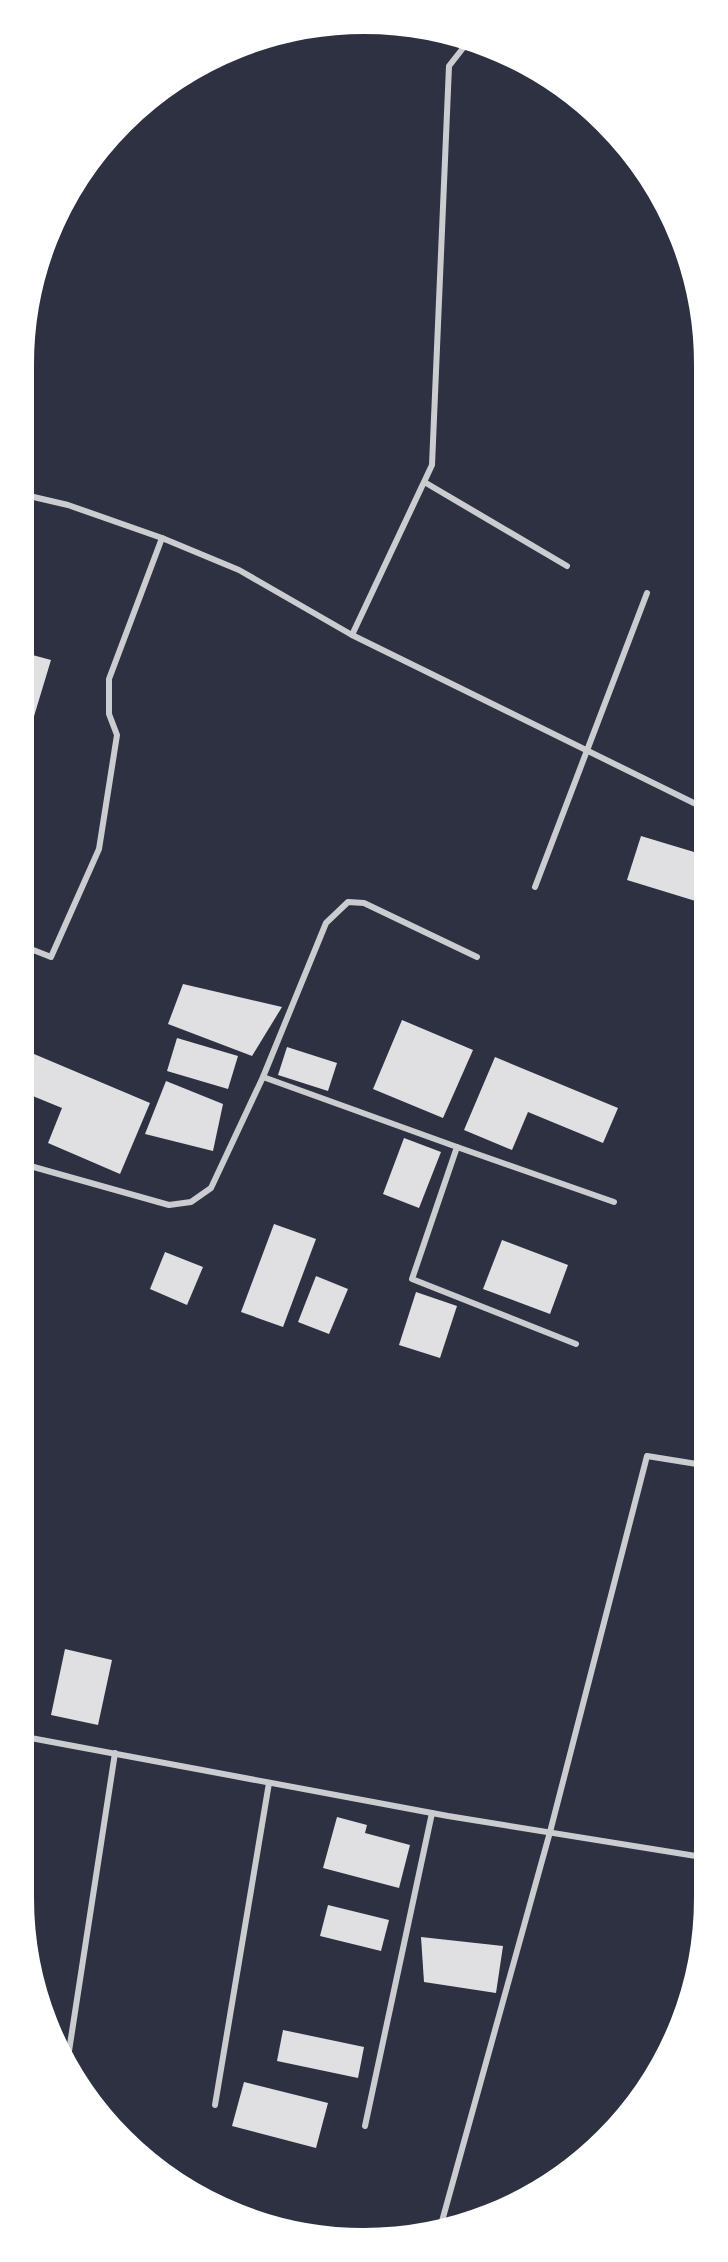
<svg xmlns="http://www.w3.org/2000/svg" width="728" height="2262" viewBox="0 0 728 2262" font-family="'Space Grotesk',sans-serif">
  <rect width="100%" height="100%" fill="#2d3142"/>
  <g fill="#e0e0e3">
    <path d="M 25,653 L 51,660 L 25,746 L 24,746 Z"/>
    <path d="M 641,836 L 704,855 L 702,903 L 627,880 Z"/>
    <path d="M 183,984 L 282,1007 L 252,1056 L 168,1024 Z"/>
    <path d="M 402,1020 L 473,1050 L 443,1118 L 373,1089 Z"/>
    <path d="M 177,1038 L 238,1056 L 228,1089 L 167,1071 Z"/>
    <path d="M 287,1047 L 337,1063 L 328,1091 L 278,1075 Z"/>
    <path d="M 34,1054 L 150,1103 L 120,1174 L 48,1143 L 62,1108 L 23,1092 L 23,1080 Z"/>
    <path d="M 495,1057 L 618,1108 L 603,1143 L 528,1112 L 512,1150 L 464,1130 Z"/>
    <path d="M 166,1081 L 223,1104 L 213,1151 L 145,1134 Z"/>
    <path d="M 404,1138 L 441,1152 L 419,1208 L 383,1194 Z"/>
    <path d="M 274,1224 L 316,1239 L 283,1327 L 241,1312 Z"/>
    <path d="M 502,1240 L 568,1265 L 550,1314 L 483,1289 Z"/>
    <path d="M 165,1252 L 203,1267 L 187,1305 L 150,1289 Z"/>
    <path d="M 316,1276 L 348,1289 L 329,1334 L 298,1322 Z"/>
    <path d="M 416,1292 L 457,1306 L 440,1358 L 399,1345 Z"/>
    <path d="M 65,1649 L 112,1660 L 98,1725 L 51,1715 Z"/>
    <path d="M 337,1817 L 367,1825 L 365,1833 L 410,1845 L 399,1888 L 323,1868 Z"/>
    <path d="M 328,1905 L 389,1920 L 381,1951 L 320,1936 Z"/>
    <path d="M 421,1937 L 503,1946 L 496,1993 L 424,1982 Z"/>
    <path d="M 283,2030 L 364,2047 L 358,2078 L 277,2061 Z"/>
    <path d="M 244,2082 L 328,2103 L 316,2148 L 232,2126 Z"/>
  </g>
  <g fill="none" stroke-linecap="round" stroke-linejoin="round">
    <g stroke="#caccd0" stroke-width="6">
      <path d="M 426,483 L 567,566"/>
      <path d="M 25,495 L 68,505 L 162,538 L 239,570 L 352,635 L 704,808"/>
      <path d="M 352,635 L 432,465 L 449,66 L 467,43 L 477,43"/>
      <path d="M 535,887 L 647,593"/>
      <path d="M 23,946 L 51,957 L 99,849 L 117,735 L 109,714 L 109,679 L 162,538"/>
      <path d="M 263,1077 L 457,1147 L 412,1279 L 576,1344"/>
      <path d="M 457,1147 L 614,1202"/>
      <path d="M 23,1164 L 169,1205 L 191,1202 L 211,1188 L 263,1077 L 326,923 L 348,902 L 364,903 L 477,957"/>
      <path d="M 20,1736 L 448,1816 L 702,1857"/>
      <path d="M 67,2064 L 115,1753"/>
      <path d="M 215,2105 L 269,1783"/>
      <path d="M 365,2126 L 432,1813"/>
      <path d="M 439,2232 L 550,1832 L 647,1456 L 703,1465"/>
    </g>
  </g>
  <path d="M0 0H728V2262H0ZM364 30H364A334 334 0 0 1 698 364V1898A334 334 0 0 1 364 2232H364A334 334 0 0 1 30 1898V364A334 334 0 0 1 364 30Z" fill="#fff" fill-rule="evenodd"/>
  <path fill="none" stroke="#fff" stroke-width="8" d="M364 30H364A334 334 0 0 1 698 364V1898A334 334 0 0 1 364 2232H364A334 334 0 0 1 30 1898V364A334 334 0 0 1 364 30Z"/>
</svg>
